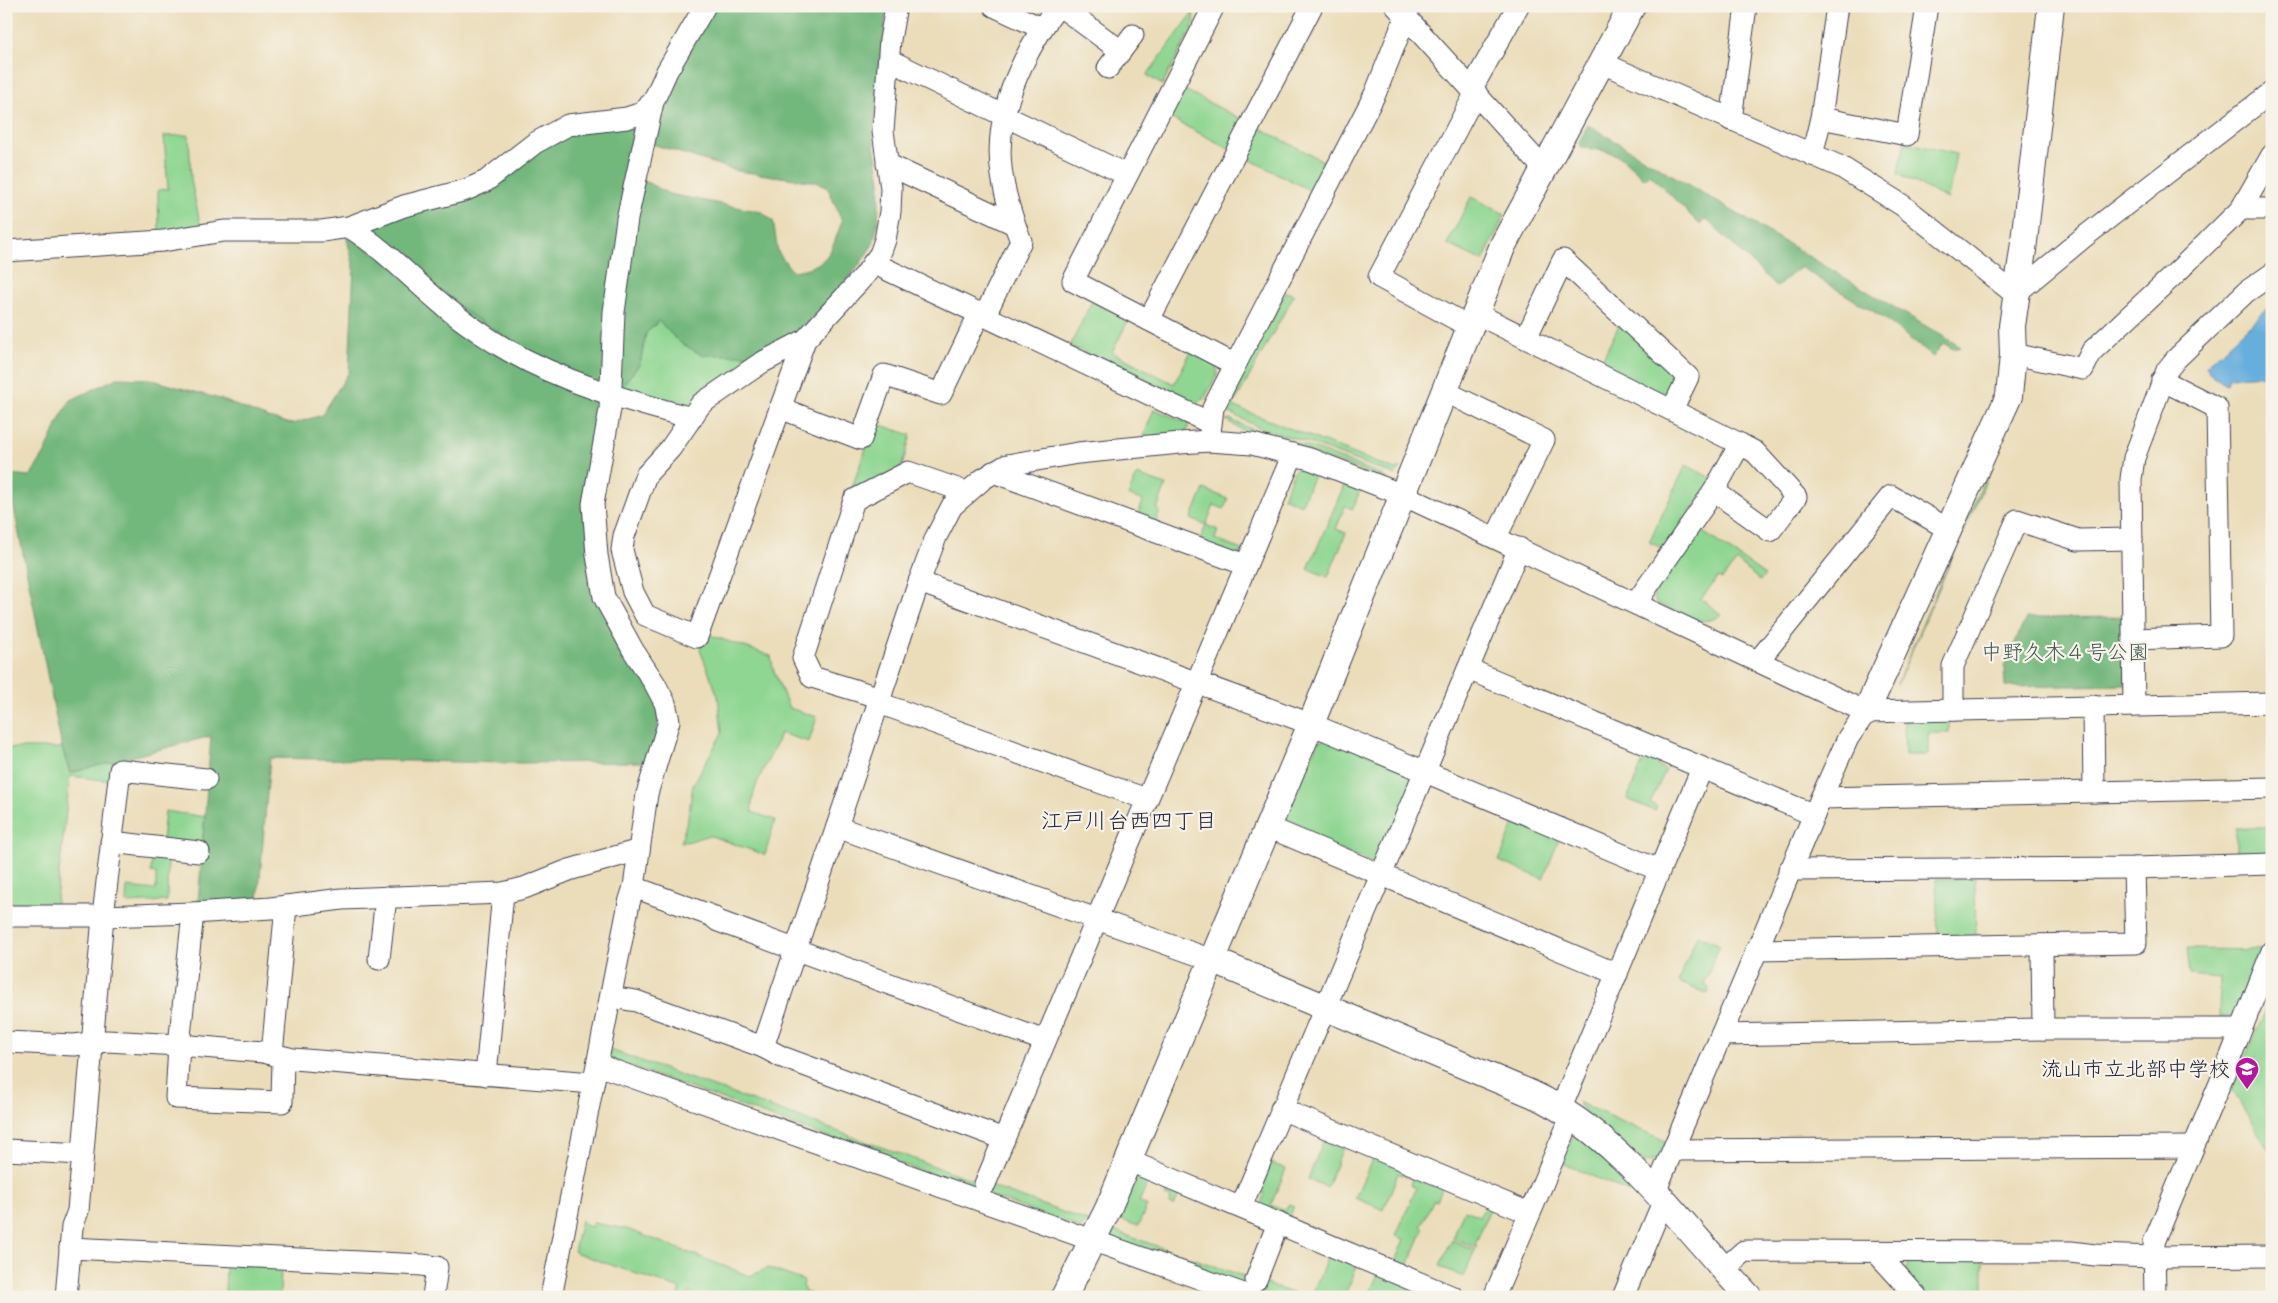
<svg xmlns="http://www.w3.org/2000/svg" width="2278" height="1303" viewBox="0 0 2278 1303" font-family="Caveat,'Klee One',sans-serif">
  <rect width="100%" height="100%" fill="#f7f3e8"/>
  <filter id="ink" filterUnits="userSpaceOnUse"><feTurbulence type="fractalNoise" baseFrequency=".02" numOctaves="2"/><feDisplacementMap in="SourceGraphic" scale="10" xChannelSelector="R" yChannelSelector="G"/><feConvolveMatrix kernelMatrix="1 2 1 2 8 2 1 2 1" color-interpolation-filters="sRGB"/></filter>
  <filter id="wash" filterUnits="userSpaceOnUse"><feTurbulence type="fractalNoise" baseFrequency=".0096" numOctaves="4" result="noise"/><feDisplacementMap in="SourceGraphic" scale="20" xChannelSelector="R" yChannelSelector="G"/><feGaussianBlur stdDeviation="1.12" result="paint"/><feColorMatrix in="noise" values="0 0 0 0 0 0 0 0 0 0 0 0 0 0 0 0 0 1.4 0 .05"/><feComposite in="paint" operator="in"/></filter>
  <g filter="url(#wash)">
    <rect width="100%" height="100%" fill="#ebddba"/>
    <g fill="#8ed691" stroke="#587c66">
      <path d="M 1193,13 L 1195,23 L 1162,85 L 1147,75 Z"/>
      <path d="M 1181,88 L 1245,121 L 1230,149 L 1166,116 Z"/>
      <path d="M 1258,127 L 1327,163 L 1313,192 L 1243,156 Z"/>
      <path d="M 189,135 L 191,180 L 201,228 L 159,232 L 158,190 L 168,189 L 164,136 Z"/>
      <path d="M 1905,142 L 1956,154 L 1948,199 L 1898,174 Z"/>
      <path d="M 1471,197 L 1505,214 L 1483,261 L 1447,244 Z"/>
      <path d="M 1286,292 L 1294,295 L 1233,406 L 1395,470 L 1401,468 L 1395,475 L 1309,443 L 1260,428 L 1226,411 L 1224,407 Z"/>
      <path d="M 1092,301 L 1129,319 L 1112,352 L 1174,384 L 1191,351 L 1215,363 L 1218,373 L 1204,399 L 1194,404 L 1070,346 Z"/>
      <path d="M 659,321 L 679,342 L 780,344 L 688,412 L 618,390 L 640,364 L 646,333 Z"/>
      <path d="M 1620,323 L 1676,377 L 1673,394 L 1665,397 L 1600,364 Z"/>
      <path d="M 1154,409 L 1189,424 L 1186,433 L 1143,438 Z"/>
      <path d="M 1230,419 L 1255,431 L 1321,451 L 1382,475 L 1388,480 L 1265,437 L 1245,432 L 1226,420 Z"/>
      <path d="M 875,423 L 911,435 L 901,469 L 850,493 Z"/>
      <path d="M 1686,465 L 1713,479 L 1664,549 L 1649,542 Z"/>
      <path d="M 1304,466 L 1316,471 L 1301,505 L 1283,497 L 1294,471 Z"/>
      <path d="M 1990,466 L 1992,467 L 1897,684 Z"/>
      <path d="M 1137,475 L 1166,485 L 1157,509 L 1160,510 L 1155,526 L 1136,519 L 1143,501 L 1128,495 Z"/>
      <path d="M 1345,483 L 1360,490 L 1353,509 L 1345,506 L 1336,529 L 1346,533 L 1328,577 L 1308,569 Z"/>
      <path d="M 1204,489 L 1228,499 L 1224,509 L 1214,505 L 1206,525 L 1191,519 Z"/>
      <path d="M 1206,525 L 1218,530 L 1215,539 L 1244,551 L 1236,556 L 1199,542 Z"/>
      <path d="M 1699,529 L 1765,575 L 1760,581 L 1737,561 L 1722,579 L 1718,577 L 1701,599 L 1721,614 C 1704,631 1673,611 1656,603 L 1653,594 Z"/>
      <path d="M 707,634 L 771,656 L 773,669 L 789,708 L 817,717 L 809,742 L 780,733 C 772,760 750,783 752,812 L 775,820 L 765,855 L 711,836 C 700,835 693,843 681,842 L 688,817 L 693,785 L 722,733 L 718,696 L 700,650 Z"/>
      <path d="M 1949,719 L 1949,733 L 1928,733 L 1928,755 L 1905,755 L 1904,721 Z"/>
      <path d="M 1328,738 L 1409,771 L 1413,784 L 1382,858 L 1371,863 L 1290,829 L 1285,820 L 1318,742 Z"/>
      <path d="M 6,748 L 62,748 L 70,773 L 113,761 L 111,781 L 70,776 L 55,909 L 6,910 Z"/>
      <path d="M 1647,752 L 1661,757 L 1657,766 L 1666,770 L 1650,803 L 1657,807 L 1655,811 L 1627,799 Z"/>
      <path d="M 165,811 L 205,817 L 202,844 L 162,840 Z"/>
      <path d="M 1517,817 L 1561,835 L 1543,879 L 1499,861 Z"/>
      <rect x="2236" y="828" width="36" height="29"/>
      <path d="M 152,853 L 168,855 L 167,901 L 126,903 L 127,887 L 156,890 L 156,873 L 151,872 Z"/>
      <path d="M 1975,878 L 1976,940 L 1938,940 L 1936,879 Z"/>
      <path d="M 1697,935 L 1720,945 L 1704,984 L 1709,988 L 1708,994 L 1678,982 Z"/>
      <path d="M 2187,949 L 2271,950 L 2244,1017 L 2219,1017 L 2220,978 L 2190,975 Z"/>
      <path d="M 2272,995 L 2272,1151 L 2269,1151 L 2232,1089 Z"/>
      <path d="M 608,1049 L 1090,1222 L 1079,1228 L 610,1059 Z"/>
      <path d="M 1578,1102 L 1668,1142 L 1661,1158 L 1645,1163 L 1580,1107 Z"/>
      <path d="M 1576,1133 L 1605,1158 L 1644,1199 L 1558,1161 Z"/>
      <path d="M 1326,1134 L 1345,1142 L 1327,1187 L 1308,1179 Z"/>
      <path d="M 1374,1155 L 1444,1184 L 1437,1201 L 1434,1200 L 1421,1226 L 1424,1228 L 1406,1270 L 1399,1267 L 1396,1259 L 1404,1239 L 1396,1236 L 1416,1188 L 1410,1185 L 1412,1179 L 1398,1173 L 1384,1210 L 1355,1198 Z"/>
      <path d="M 1267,1161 L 1286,1169 L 1271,1205 L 1285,1211 L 1289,1204 L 1294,1206 L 1288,1221 L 1259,1209 L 1265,1193 L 1255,1188 Z"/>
      <path d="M 1144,1172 L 1182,1188 L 1174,1206 L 1169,1204 L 1171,1198 L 1165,1196 L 1168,1188 L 1149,1180 L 1139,1202 L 1147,1206 L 1138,1226 L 1116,1218 L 1133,1178 Z"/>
      <path d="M 1489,1203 L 1492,1204 L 1475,1245 L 1477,1248 L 1453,1238 L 1464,1210 L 1479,1216 Z"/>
      <path d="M 581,1220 L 587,1226 L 592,1227 L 593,1223 L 627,1229 L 750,1276 L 768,1268 L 804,1281 L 803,1287 L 805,1292 L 819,1297 L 703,1297 L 689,1292 L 688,1297 L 678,1297 L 680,1289 L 574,1252 Z"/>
      <path d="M 1111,1230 L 1304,1297 L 1272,1297 L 1113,1240 Z"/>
      <path d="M 1452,1240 L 1475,1250 L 1463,1277 L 1440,1266 Z"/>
      <path d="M 1330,1251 L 1357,1267 L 1344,1297 L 1330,1293 L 1328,1297 L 1311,1297 Z"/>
      <path d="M 1910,1259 L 1983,1259 L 1983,1297 L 1925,1297 L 1904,1274 Z"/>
      <path d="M 226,1264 L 281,1267 L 280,1297 L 225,1297 Z"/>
      <path d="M 1379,1271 L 1426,1297 L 1419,1297 L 1420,1294 L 1408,1290 L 1407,1293 L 1399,1290 L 1396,1297 L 1368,1297 Z"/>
    </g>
    <g fill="#72b77b" stroke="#4a6c5b">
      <path d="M 712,6 L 887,6 L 873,138 L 880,182 L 878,221 L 873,244 L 858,267 L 805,326 L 780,344 L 748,355 L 702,355 L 679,342 L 659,321 L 646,333 L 640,364 L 618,390 L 615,353 L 639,178 L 669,194 L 762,212 L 773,221 L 778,252 L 792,271 C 829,267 831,252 842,221 L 827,186 L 816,182 L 738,171 L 649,143 L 654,120 Z"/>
      <path d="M 640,119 L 607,388 L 552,365 L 483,326 L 363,227 L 398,213 L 554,137 Z"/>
      <path d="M 1588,125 L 1961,347 L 1953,349 L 1943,343 L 1933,357 L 1884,318 L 1800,267 L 1777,287 L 1706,219 L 1700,225 L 1650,174 L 1644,179 C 1620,155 1617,151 1582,148 L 1579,142 Z"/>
      <path d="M 346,235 L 606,401 L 593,575 L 662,703 L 651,762 L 506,763 L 270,758 L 258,901 L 198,904 L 211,736 L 70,773 L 62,748 L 7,474 L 30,476 L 45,453 L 61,416 L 71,400 L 117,378 L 149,379 L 220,399 L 268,418 L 292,424 L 322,415 L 349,372 L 354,267 Z"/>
      <path d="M 2125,617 L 2126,685 L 2005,687 L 2004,667 L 2026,618 Z"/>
    </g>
    <path fill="#66afdd" stroke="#44688c" d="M 2268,308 L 2272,308 L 2272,375 L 2229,377 L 2227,384 L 2213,377 L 2206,366 Z"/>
  </g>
  <g filter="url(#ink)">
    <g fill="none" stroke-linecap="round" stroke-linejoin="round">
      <defs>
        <g id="minor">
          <path d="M 994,6 L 1041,28"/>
          <path d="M 1060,6 L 1121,51"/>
          <path d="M 1214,6 L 1073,281 L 1234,364"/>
          <path d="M 1396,6 L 1544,169"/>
          <path d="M 889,60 L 1127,175"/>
          <path d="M 1602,63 L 1841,167 L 1902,205 L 2015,294 L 2084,237 L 2272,92"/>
          <path d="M 1108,68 L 1133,35"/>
          <path d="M 1472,88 L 1518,6"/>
          <path d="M 1821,118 L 1907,135 L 1927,6"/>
          <path d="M 1731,120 L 1746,6"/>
          <path d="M 1812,155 L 1821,118 L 1837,6"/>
          <path d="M 887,164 L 1014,224"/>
          <path d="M 2241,209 L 2272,209"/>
          <path d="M 349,227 C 388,251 418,286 454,314 C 470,326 487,338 504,348 C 562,382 628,401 692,418"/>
          <path d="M 6,251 L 163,241 L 224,231 L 322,231 L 349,227 L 404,206 L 466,190 L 486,181 L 535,143 L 568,125 L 627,118 L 639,114 L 653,102 L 667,71 L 705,6"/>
          <path d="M 873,263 L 1210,423"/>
          <path d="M 1475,313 L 1740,444 L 1714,491 L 1636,603"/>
          <path d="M 985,315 L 1021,241 C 995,176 991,130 1022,65 C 1032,44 1043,25 1058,6"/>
          <path d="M 1149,320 L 1312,6"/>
          <path d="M 1470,324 L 1459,321 L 1379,277 L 1476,92"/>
          <path d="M 1526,338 L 1563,260 L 1688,377 L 1672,410"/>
          <path d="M 805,340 L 761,363 L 701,404 L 670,449 L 646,475 L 624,536 L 622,550 L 633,592 L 645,615 L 697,637 L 805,340 L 865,275 L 880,254 L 885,240 L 890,212 L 891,188 L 883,131 L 890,40 L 896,6"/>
          <path d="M 2013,355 L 2023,356 L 2083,369 L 2092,351 L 2178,271 L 2241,209 L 2272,155"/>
          <path d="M 1444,391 L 1544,440 L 1496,537"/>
          <path d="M 780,408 L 861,439 L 884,375 L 941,394 L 980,312"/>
          <path d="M 1209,441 L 1213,408 L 1375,94 L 1410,6"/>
          <path d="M 993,472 L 1246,565"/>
          <path d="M 1714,491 L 1770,531 L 1796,497 L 1755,452 L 1740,444"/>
          <path d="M 919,582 L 1311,724 L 1659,870"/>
          <path d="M 2133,639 L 2221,636 L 2217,408 L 2162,380"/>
          <path d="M 1758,661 L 1891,496 L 1948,529"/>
          <path d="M 1468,669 L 1814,815"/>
          <path d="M 881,698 L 812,677 L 803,658 L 854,500 L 908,472 L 966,492"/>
          <path d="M 879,703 L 1146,799"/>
          <path d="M 2093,706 L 2094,792"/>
          <path d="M 2134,706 L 2131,479 L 2134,458 L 2167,370 L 2176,359 L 2246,292 L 2272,274"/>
          <path d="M 1953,710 L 1953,666 L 2017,520 L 2078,540 L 2132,539"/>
          <path d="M 1821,798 L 2272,788"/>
          <path d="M 837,827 L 1212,960"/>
          <path d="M 1268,827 L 1617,974"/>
          <path d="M 111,842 L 199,852"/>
          <path d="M 1789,870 L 2134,868 L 2272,864"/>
          <path d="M 634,887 L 712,916 L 718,921 L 1045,1041"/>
          <path d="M 193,913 L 179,1045 L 176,1098 L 282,1102 L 283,1057"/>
          <path d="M 6,916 L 103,916 L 193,913 L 271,908 L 342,899 L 503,893 L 524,888 L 569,870 L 639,850"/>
          <path d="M 2042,946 L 2043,1029"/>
          <path d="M 1756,950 L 2136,943 L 2134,868"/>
          <path d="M 379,959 L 386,897"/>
          <path d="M 611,997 L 636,1001 L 763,1047 L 919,582 L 936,537 L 952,506 L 983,479 L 1007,465 L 1078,453 L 1180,443 L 1209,441 L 1252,444 L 1310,459 L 1403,495 L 1866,712 L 2272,703"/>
          <path d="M 1721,1035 L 2043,1029 L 2240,1029"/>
          <path d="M 6,1042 L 74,1045 L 107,1041 L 179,1045 L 263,1052 L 293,1059 L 593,1083"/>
          <path d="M 763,1047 L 782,1057 L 1004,1139"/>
          <path d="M 272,1054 L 286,906"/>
          <path d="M 598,1065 L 1252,1297"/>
          <path d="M 486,1075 L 503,893"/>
          <path d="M 1561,1108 L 1702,768"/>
          <path d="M 1281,1109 L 1529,1213"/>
          <path d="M 6,1150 L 82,1154"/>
          <path d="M 1673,1150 L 2193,1147"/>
          <path d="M 1127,1160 L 1453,1297"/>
          <path d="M 985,1184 L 1293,454"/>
          <path d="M 1655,1192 L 1821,798 L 1848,738 L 1866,712"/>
          <path d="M 1241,1207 L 1519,548"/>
          <path d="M 70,1248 L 422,1265 L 437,1267 L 433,1297"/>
          <path d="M 1876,1252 L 1917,1297"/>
          <path d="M 1723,1270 L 1744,1251 L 2071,1252 L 2095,1255 L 2155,1257 L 2272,1256"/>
          <path d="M 1256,1280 L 1278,1223"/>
          <path d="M 66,1297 L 72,1227 L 78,1211 L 103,916 L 120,770 L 206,779"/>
          <path d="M 551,1297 L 629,903 L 634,887 L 647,794 L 669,721 L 665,703 L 655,684 L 633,650 L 604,597 L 597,555 L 593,504 L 610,409 L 614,312 L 627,219 L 653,102"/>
          <path d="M 1494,1297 L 1572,1115"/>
          <path d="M 1623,1297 L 1663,1202"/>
          <path d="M 2155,1297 L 2154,1242 L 2225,1071 L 2272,951"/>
        </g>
        <g id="tertiary">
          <path d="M 1866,712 L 2009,396 L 2013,355 L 2012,326 L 2023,250 L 2051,6"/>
          <path d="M 1212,960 L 1532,1094 C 1620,1134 1683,1227 1749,1297"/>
          <path d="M 1064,1297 L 1108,1209 L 1311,724 L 1503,245 L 1632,6"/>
        </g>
      </defs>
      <use href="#minor" stroke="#403e4e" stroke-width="23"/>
      <use href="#tertiary" stroke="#403e4e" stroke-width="28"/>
      <use href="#minor" stroke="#fff" stroke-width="21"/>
      <use href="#tertiary" stroke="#fff" stroke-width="26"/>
    </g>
  </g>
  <defs>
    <symbol id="school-pin" viewBox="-11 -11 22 30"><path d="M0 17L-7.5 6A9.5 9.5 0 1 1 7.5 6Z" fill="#b5179e" stroke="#f7f3e8"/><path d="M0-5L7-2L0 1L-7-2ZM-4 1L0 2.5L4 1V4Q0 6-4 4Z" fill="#fff"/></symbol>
  </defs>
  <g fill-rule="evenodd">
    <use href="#school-pin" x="2233" y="1055" width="28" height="38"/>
  </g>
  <g text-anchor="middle" stroke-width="4.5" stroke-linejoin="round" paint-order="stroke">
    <g font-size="21" fill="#425855" stroke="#f7f3e8">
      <text x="2065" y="659">中野久木４号公園</text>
    </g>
    <g font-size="21" fill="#22223b" stroke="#f7f3e8" text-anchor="end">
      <text x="2230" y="1076">流山市立北部中学校</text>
    </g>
    <g font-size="22" fill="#22223b" stroke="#f7f3e8">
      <text x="1129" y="828">江戸川台西四丁目</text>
    </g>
  </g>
  <rect width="2278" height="1303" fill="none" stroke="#f7f3e8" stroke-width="25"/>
</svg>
